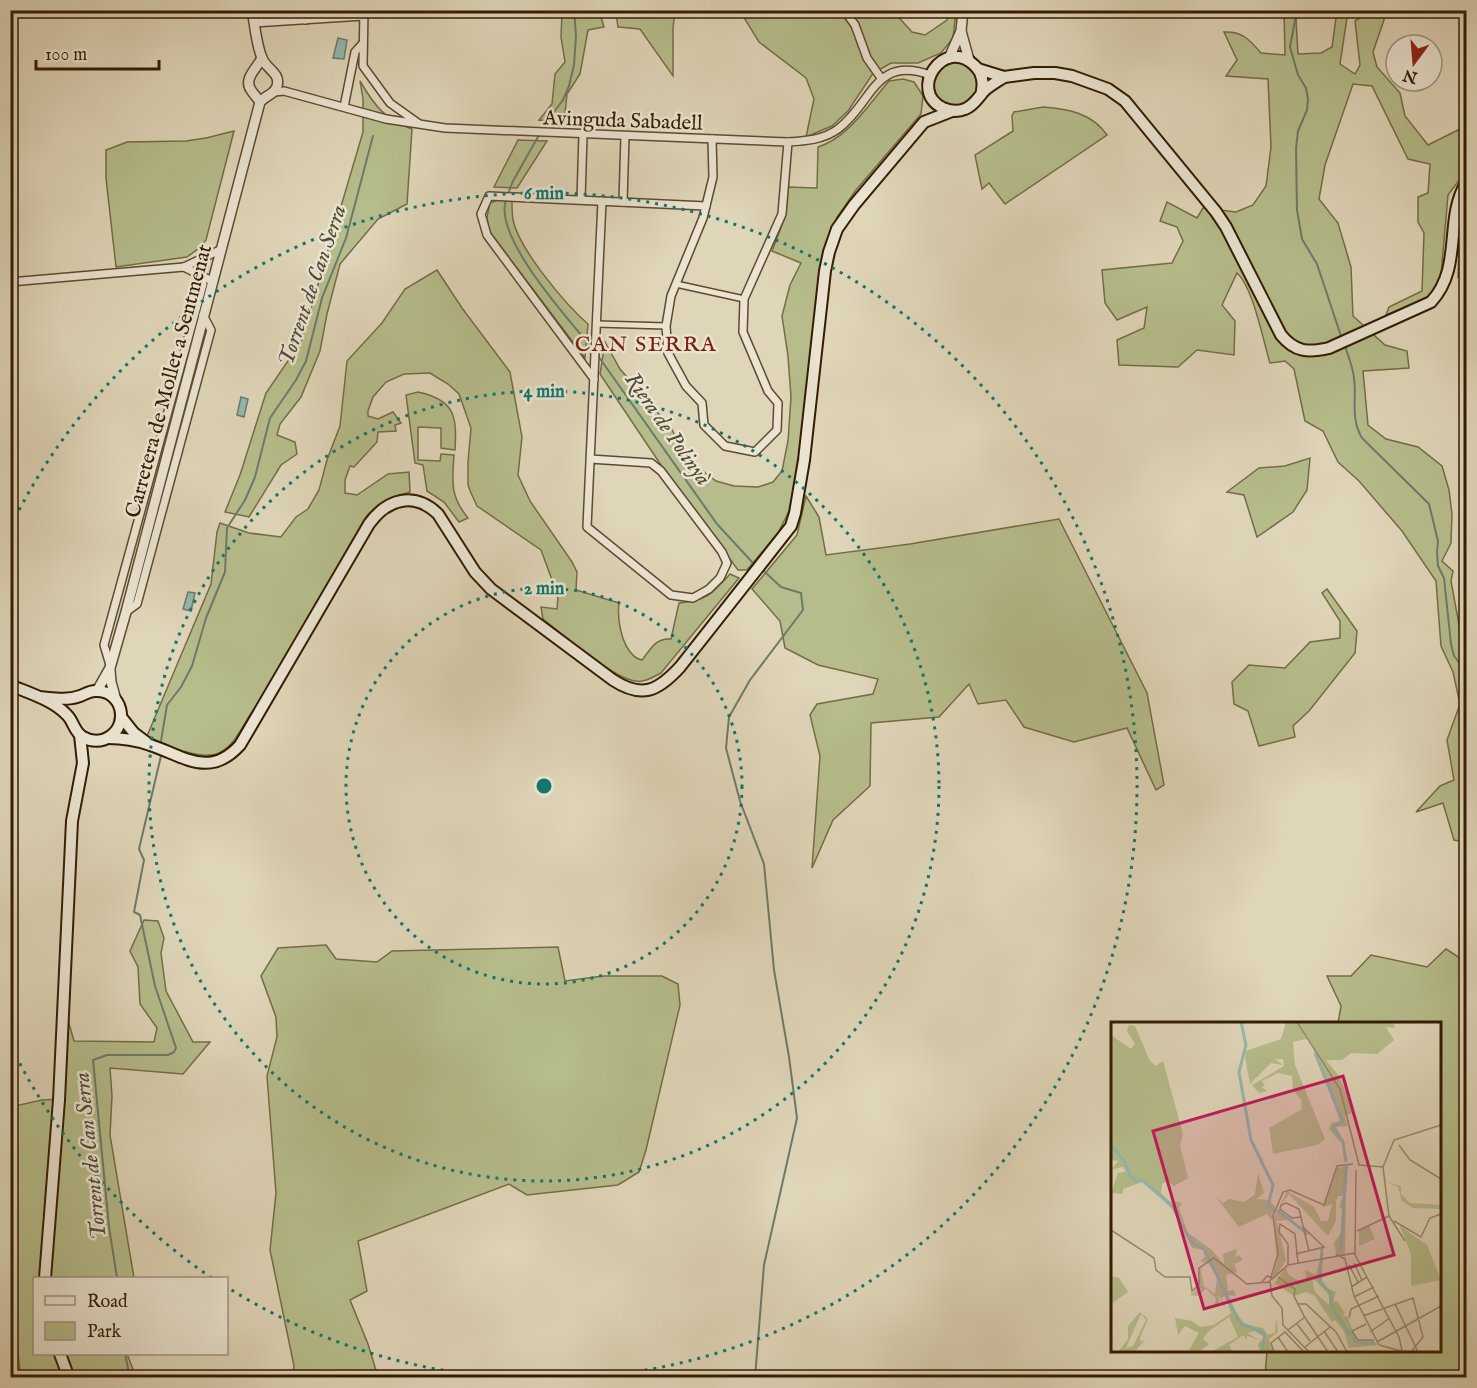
<svg xmlns="http://www.w3.org/2000/svg" width="1477" height="1388" viewBox="0 0 1477 1388" font-family="'IM FELL English',serif">
  <rect width="100%" height="100%" fill="#dfd5b8"/>
  <filter id="stains"><feTurbulence type="fractalNoise" baseFrequency=".00333" numOctaves="4"/><feColorMatrix values="0 0 0 0 .2 0 0 0 0 .09 0 0 0 0 .02 0 0 0 .5 -.17"/></filter>
  <radialGradient id="worn" r=".72"><stop offset=".6" stop-color="#630" stop-opacity="0"/><stop offset="1" stop-color="#630" stop-opacity=".3"/></radialGradient>
  <g fill="#b6bc8b" stroke="#756c46" stroke-width="1.5">
    <path d="M 562,11 L 675,11 L 673,28 L 673,76 L 640,29 L 618,27 L 616,14 L 601,17 L 604,27 L 588,30 L 580,74 L 567,94 L 564,122 L 539,120 L 552,104 L 555,74 L 565,62 L 561,37 Z"/>
    <path d="M 740,11 L 840,11 L 852,25 L 874,72 L 848,111 L 832,126 L 806,137 L 814,99 L 806,78 L 759,42 Z"/>
    <path d="M 848,11 L 893,11 L 912,32 L 925,35 L 947,20 L 948,11 L 956,11 L 953,38 L 941,53 L 918,63 L 891,63 L 879,70 L 869,56 Z"/>
    <path d="M 1284,11 L 1301,11 L 1296,20 L 1298,54 L 1321,53 L 1332,47 L 1337,11 L 1348,11 L 1340,64 L 1355,74 L 1360,65 L 1355,21 L 1371,11 L 1391,11 L 1385,17 L 1373,52 L 1377,67 L 1400,93 L 1405,116 L 1428,145 L 1466,126 L 1466,171 L 1448,195 L 1441,275 L 1430,298 L 1386,315 L 1389,307 L 1422,291 L 1424,233 L 1418,222 L 1418,197 L 1428,193 L 1430,164 L 1408,159 L 1372,86 L 1353,84 L 1325,165 L 1319,199 L 1338,223 L 1351,267 L 1353,316 L 1385,345 L 1407,351 L 1409,368 L 1363,371 L 1368,425 L 1386,439 L 1418,447 L 1442,466 L 1449,490 L 1452,514 L 1451,543 L 1442,561 L 1453,571 L 1451,581 L 1466,663 L 1466,802 L 1462,804 L 1466,824 L 1466,842 L 1454,840 L 1443,803 L 1416,812 L 1440,786 L 1454,780 L 1447,740 L 1460,704 L 1453,672 L 1441,646 L 1436,581 L 1402,531 L 1359,481 L 1338,462 L 1323,431 L 1305,421 L 1294,369 L 1285,361 L 1270,363 C 1263,340 1253,287 1237,273 L 1222,305 L 1235,321 L 1234,355 L 1197,350 L 1178,367 L 1119,365 L 1117,340 L 1144,328 L 1147,307 L 1117,320 L 1105,303 L 1102,270 L 1172,263 L 1183,241 L 1177,227 L 1160,221 L 1167,202 L 1197,218 L 1203,208 L 1236,212 L 1253,205 L 1266,186 L 1271,147 L 1268,79 L 1226,76 L 1237,60 L 1224,32 C 1242,31 1250,40 1261,53 L 1285,55 Z"/>
    <circle cx="956" cy="84" r="22"/>
    <path d="M 903,79 L 914,82 L 923,96 L 921,114 L 856,190 L 837,217 L 827,244 L 811,349 L 796,479 L 789,511 L 778,533 L 747,570 L 738,570 L 665,471 L 600,374 L 605,342 L 620,369 L 671,428 L 692,469 L 700,469 L 716,481 L 734,486 L 758,487 L 773,482 L 782,471 L 788,441 L 791,397 L 788,356 L 782,316 L 790,285 L 801,263 L 772,251 L 785,217 L 787,187 L 817,188 L 818,147 C 848,138 869,104 889,81 Z"/>
    <path d="M 360,81 C 374,105 385,120 412,129 L 407,204 L 378,219 L 340,264 L 327,314 L 320,351 L 301,397 L 280,424 L 277,435 L 295,442 L 297,454 L 281,465 L 249,517 L 225,512 L 240,475 L 266,393 L 301,342 L 363,132 L 363,99 Z"/>
    <path d="M 1043,107 C 1068,109 1092,113 1107,135 L 1005,204 L 989,183 L 982,189 L 975,155 L 1013,131 L 1012,116 L 1014,112 Z"/>
    <path d="M 234,131 L 206,240 L 198,249 L 187,257 L 116,267 L 106,178 L 106,150 L 127,142 L 186,141 L 206,138 Z"/>
    <path d="M 518,140 L 547,141 L 517,188 L 494,187 Z"/>
    <path d="M 498,200 L 512,201 C 512,207 512,214 513,220 C 519,249 565,304 588,324 L 585,358 L 489,231 L 487,217 L 490,203 Z"/>
    <path d="M 1466,201 L 1466,275 L 1458,277 C 1459,252 1459,226 1466,201 Z"/>
    <path d="M 437,270 L 462,308 L 510,372 L 522,437 L 518,475 L 530,501 L 572,562 L 577,572 L 576,590 L 619,603 C 617,618 621,644 633,655 C 635,658 639,659 642,660 C 651,649 655,638 671,639 L 679,603 C 707,600 711,595 730,574 L 739,578 L 661,673 C 653,677 644,683 635,681 C 613,678 563,635 543,619 L 541,607 L 557,609 L 558,596 L 541,550 L 477,506 L 471,493 L 468,485 L 468,462 L 471,428 L 459,394 L 448,384 L 430,373 L 404,374 L 386,382 L 373,397 L 368,411 L 368,416 L 378,419 L 393,412 L 401,423 L 395,425 L 396,431 L 378,432 L 377,442 L 354,467 L 350,466 L 345,480 L 345,493 L 357,495 L 388,474 L 409,472 L 410,492 C 389,498 379,501 365,518 C 328,583 293,650 252,712 C 243,725 235,744 221,752 C 202,763 165,744 147,736 L 211,584 L 217,532 L 220,523 L 249,533 L 281,537 L 296,517 L 308,509 L 319,490 L 327,460 L 340,426 L 347,361 L 382,323 L 405,289 Z"/>
    <path d="M 418,392 C 455,400 457,416 455,450 L 441,448 L 441,428 L 418,427 L 418,460 L 440,461 L 441,454 L 454,455 C 452,482 450,496 468,518 L 459,522 L 444,502 L 427,491 L 423,465 L 415,463 L 406,395 Z"/>
    <path d="M 1310,458 L 1307,490 L 1293,512 L 1257,537 L 1244,495 L 1227,492 L 1259,468 L 1285,466 Z"/>
    <path d="M 806,496 L 819,517 L 826,555 L 910,544 L 1059,519 L 1147,693 L 1164,785 L 1156,790 L 1127,728 L 1074,742 L 1024,727 L 1006,700 L 978,704 L 969,684 L 939,717 L 871,723 L 870,786 L 833,820 L 812,868 L 820,756 L 810,715 L 817,704 L 873,694 L 878,679 L 818,665 L 785,648 L 780,621 L 752,589 L 797,535 Z"/>
    <path d="M 1327,589 L 1357,631 L 1355,653 L 1309,711 L 1293,726 L 1295,737 L 1259,746 L 1248,711 L 1234,704 L 1232,682 L 1249,665 L 1285,668 L 1310,642 L 1340,638 L 1340,621 L 1322,593 Z"/>
    <path d="M 144,920 L 158,921 L 164,938 L 161,953 L 166,991 L 193,1042 L 210,1042 L 183,1074 L 110,1068 L 112,1096 L 110,1135 L 134,1278 L 34,1278 L 34,1354 L 127,1354 L 136,1377 L 21,1377 L 16,1339 L 13,1180 L 10,1170 L 10,1107 L 42,1100 L 65,1099 L 68,1020 L 74,1041 L 154,1042 L 157,1028 L 140,1004 L 138,967 L 130,951 Z"/>
    <path d="M 326,945 L 336,959 L 377,962 L 392,951 L 558,947 L 565,981 L 603,976 L 662,976 L 678,984 L 680,1005 L 646,1150 L 639,1172 L 618,1185 L 527,1195 L 509,1184 L 358,1241 L 367,1291 L 350,1300 L 368,1344 L 378,1377 L 292,1377 L 294,1366 L 270,1250 L 276,1193 L 267,1076 L 277,1037 L 276,1017 L 261,976 L 278,948 Z"/>
    <path d="M 1446,949 L 1466,962 L 1466,1377 L 1265,1377 L 1267,1351 L 1440,1350 L 1440,1024 L 1338,1023 L 1341,1006 L 1327,976 L 1351,976 L 1371,955 L 1427,967 Z"/>
  </g>
  <g fill="#93b9b0" stroke="#6d7a6a" stroke-width="1.5">
    <path d="M 338,38 L 347,40 L 344,59 L 333,58 Z"/>
    <path d="M 241,397 L 248,399 L 244,417 L 237,415 Z"/>
    <path d="M 188,592 L 195,593 L 191,611 L 183,609 Z"/>
  </g>
  <g fill="none" stroke-linecap="round" stroke-linejoin="round">
    <g stroke="#6d7a6a" stroke-width="2">
      <path d="M 1297,10 L 1290,47 L 1298,75 L 1306,88 L 1308,99 L 1307,110 L 1298,131 L 1296,148 L 1297,210 L 1302,239 L 1317,264 L 1342,339"/>
      <path d="M 508,194 L 513,181 L 547,121 L 563,100 L 569,86 L 574,65 L 576,36 L 574,10"/>
      <path d="M 506,200 C 493,237 569,320 593,349"/>
      <path d="M 1345,346 C 1348,356 1353,367 1354,378 C 1357,399 1350,418 1362,438 L 1429,504 L 1438,541 L 1437,552 L 1438,566 L 1444,578 L 1451,644 L 1454,656 L 1466,671"/>
      <path d="M 596,353 L 717,524 L 753,563"/>
      <path d="M 161,741 L 167,705 L 181,687 L 192,666 L 206,618 L 225,572 L 227,528 L 245,500 L 255,477 L 270,418 L 296,380 L 306,361 L 322,298 L 346,238 L 373,136"/>
      <path d="M 117,1278 L 109,1227 L 93,1060 L 107,1055 L 168,1055 L 174,1052 L 176,1048 L 155,986 L 140,915 L 134,912 L 144,860 L 139,849 L 161,756"/>
      <path d="M 125,1354 L 130,1378"/>
      <path d="M 755,1378 L 764,1265 L 797,1118 L 789,1057 L 774,970 L 764,864 L 740,801 L 726,748 L 729,717 L 750,680 L 803,610 L 801,593 L 781,587 L 765,572"/>
    </g>
    <defs>
      <g id="pedestrian">
        <path d="M 676,284 L 744,299"/>
        <path d="M 597,324 L 666,326"/>
      </g>
      <g id="minor">
        <path d="M 261,10 L 263,22"/>
        <path d="M 304,10 L 306,20"/>
        <path d="M 364,10 L 363,66 L 390,103 L 418,123"/>
        <path d="M 844,10 L 855,25 L 867,58 L 881,78"/>
        <path d="M 254,23 L 363,16"/>
        <path d="M 274,92 L 284,91 L 386,119 L 445,128 L 788,142 C 805,141 823,140 838,129 C 873,103 874,55 930,75"/>
        <path d="M 344,107 L 355,52 L 363,43"/>
        <path d="M 712,139 L 713,177 L 703,218 L 671,296 L 666,326 L 668,353 L 686,386 L 702,403 L 704,425 L 725,446 L 755,452 L 777,430 L 778,403 L 768,391 L 743,332 L 744,299 L 782,214 L 788,142"/>
        <path d="M 581,200 L 583,134"/>
        <path d="M 623,202 L 625,136"/>
        <path d="M 184,267 L 212,281"/>
        <path d="M 10,282 L 184,267 L 220,250"/>
        <path d="M 594,379 L 487,235 L 481,214 L 489,196 L 706,206"/>
        <path d="M 590,459 L 651,463 L 661,471 L 722,552 L 727,563 L 720,578 L 709,589 L 693,598 L 671,595 L 587,527 L 602,201"/>
        <path d="M 126,612 L 137,604 L 211,330 L 203,315"/>
        <path d="M 110,665 L 104,645 L 203,284 L 200,275 L 204,257"/>
      </g>
      <g id="tertiary">
        <path d="M 961,31 L 969,60"/>
        <path d="M 949,58 L 961,31 L 963,10"/>
        <path d="M 260,102 C 257,97 254,95 251,90 C 243,79 257,68 262,58"/>
        <path d="M 110,670 L 111,682 L 116,700"/>
        <path d="M 97,691 L 110,668 L 126,612 L 260,102 C 265,96 275,94 277,86 C 281,73 266,69 262,58 C 256,44 255,25 252,10"/>
      </g>
      <g id="secondary">
        <path d="M 978,69 L 1004,77 L 1034,73 L 1055,73 L 1072,76 L 1108,89 L 1125,101 L 1216,212 L 1226,227 L 1281,335 C 1295,352 1308,353 1329,348 L 1431,302 C 1463,268 1444,220 1466,183"/>
        <path d="M 981,95 C 984,84 983,73 974,65 C 944,36 907,91 943,108 C 950,111 958,112 965,109 C 975,105 978,97 985,90 C 991,85 998,81 1004,77"/>
        <path d="M 10,685 C 29,693 53,700 67,715 C 74,722 74,732 83,737 C 91,742 102,742 109,737 C 130,724 122,691 97,691 C 90,690 86,694 80,696 C 67,701 52,698 39,697"/>
        <path d="M 122,718 L 134,733 L 146,742"/>
        <path d="M 108,738 C 122,738 136,740 150,745 C 184,756 209,779 240,745 L 369,524 C 387,499 414,491 438,514 L 475,572 L 491,589 L 613,680 C 642,699 658,691 680,667 L 791,526 L 795,513 L 804,460 L 825,271 L 829,252 L 837,229 L 854,205 L 924,122 L 952,111"/>
        <path d="M 45,1278 L 59,1100 L 72,821 L 83,763 L 80,735"/>
        <path d="M 60,1354 L 69,1378"/>
      </g>
    </defs>
    <use href="#pedestrian" stroke="#5f4a30" stroke-width="8"/>
    <use href="#minor" stroke="#5f4a30" stroke-width="10"/>
    <use href="#tertiary" stroke="#5f4a30" stroke-width="12"/>
    <use href="#secondary" stroke="#341c02" stroke-width="14"/>
    <use href="#pedestrian" stroke="#eae4d1" stroke-width="5"/>
    <use href="#minor" stroke="#eae4d1" stroke-width="7"/>
    <use href="#tertiary" stroke="#eae4d1" stroke-width="9"/>
    <use href="#secondary" stroke="#eae4d1" stroke-width="10"/>
  </g>
  <g fill="none" stroke="#0f766e" stroke-width="3" stroke-dasharray="3 6">
    <circle cx="544" cy="786" r="198"/>
    <circle cx="544" cy="786" r="395"/>
    <path d="M497 1377A593 593 0 0 1 230 1289M212 1278A593 593 0 0 1 11 1046M11 526A593 593 0 1 1 591 1377"/>
  </g>
  <g text-anchor="middle" stroke-width="5" stroke-linejoin="round" paint-order="stroke">
    <g font-size="21" fill="#341c02" stroke="#eae4d1">
      <text transform="translate(623 120) rotate(2)" y="7">Avinguda Sabadell</text>
      <text transform="translate(168 381) rotate(-75)" y="7">Carretera de Mollet a Sentmenat</text>
    </g>
    <g font-size="22" font-style="italic" fill="#504b36" stroke="#eae4d1">
      <text transform="translate(311 285) rotate(-71)" y="8">Torrent de Can Serra</text>
      <text transform="translate(669 428) rotate(55)" y="8">Riera de Polinyà</text>
      <text transform="translate(89 1156) rotate(-96)" y="8">Torrent de Can Serra</text>
    </g>
    <g font-size="22" letter-spacing="1.5" fill="#7a1f14" stroke="#eae4d1">
      <text x="646" y="351">CAN SERRA</text>
    </g>
  </g>
  <g transform="translate(1111 1022)">
    <rect width="330" height="330" fill="#dfd5b8"/>
    <path d="M 175,0 L 282,0 L 284,6 L 275,5 L 283,18 L 266,32 L 240,31 L 231,38 L 215,38 L 228,54 L 246,97 L 241,91 L 234,94 L 237,104 L 225,105 L 231,115 L 229,120 L 218,107 L 220,101 L 229,99 L 200,21 L 195,17 L 182,20 L 184,43 L 214,117 L 206,123 L 162,132 L 158,106 L 191,87 L 190,78 L 182,68 L 181,54 L 167,51 L 151,59 L 154,64 L 150,65 L 157,69 L 148,71 L 141,63 L 173,44 L 172,37 L 164,37 L 172,43 L 160,41 L 139,62 L 134,35 L 135,29 L 170,17 ZM 18,3 L 24,4 L 39,39 L 45,44 L 52,39 L 72,112 L 69,124 L 77,156 L 63,164 L 56,159 L 51,162 L 50,171 L 64,184 L 63,179 L 71,181 L 68,186 L 77,211 L 100,227 L 113,242 L 112,232 L 126,227 L 124,235 L 128,233 L 132,238 L 123,242 L 126,250 L 115,253 L 117,269 L 123,268 L 125,274 L 116,273 L 118,278 L 133,302 L 152,306 L 156,313 L 164,311 L 165,296 L 167,310 L 158,317 L 162,330 L 149,330 L 147,322 L 153,315 L 144,309 L 136,311 L 147,317 L 136,314 L 136,318 L 132,313 L 118,323 L 122,330 L 100,330 L 127,315 L 118,295 L 98,309 L 92,317 L 98,322 L 89,329 L 77,330 L 88,311 L 74,304 L 67,313 L 64,296 L 81,299 L 89,305 L 103,303 L 120,291 L 114,274 L 110,276 L 116,289 L 107,273 L 108,280 L 103,286 L 105,276 L 95,267 L 86,274 L 79,273 L 88,265 L 89,247 L 93,244 L 90,248 L 93,264 L 104,272 L 106,256 L 98,242 L 89,239 L 94,235 L 92,228 L 81,226 L 62,188 L 34,159 L 12,167 L 12,172 L 0,171 L 7,151 L 15,149 L 11,145 L 0,148 L 7,139 L 0,138 L 0,13 L 20,27 L 24,22 L 16,9 ZM 237,144 L 235,174 L 227,174 L 225,179 L 225,199 L 217,214 L 178,172 L 168,186 L 176,169 L 203,185 L 210,199 L 217,199 L 221,182 L 212,185 L 226,146 ZM 147,151 L 153,171 L 145,177 L 158,178 L 165,185 L 161,199 L 156,192 L 128,205 L 105,175 L 112,181 L 118,177 L 134,180 L 144,172 ZM 275,160 L 290,164 L 290,172 L 299,181 L 330,183 L 330,187 L 302,186 L 291,179 L 287,165 ZM 232,175 L 235,175 L 234,235 L 225,231 L 223,221 L 230,211 L 231,187 L 228,185 ZM 167,187 L 192,207 L 193,211 L 177,198 L 166,199 L 175,238 L 164,256 L 161,254 L 166,240 L 163,196 ZM 258,203 L 264,217 L 248,224 L 248,209 ZM 289,204 L 316,223 L 330,258 L 300,264 L 300,232 ZM 209,237 L 212,264 L 225,270 L 222,280 L 226,279 L 234,291 L 231,295 L 236,294 L 246,319 L 263,319 L 266,323 L 238,326 L 233,309 L 224,298 L 221,300 L 204,274 L 195,270 L 183,274 L 165,262 L 161,265 L 175,245 L 177,252 L 189,260 L 195,257 L 196,265 L 194,248 L 205,253 ZM 201,255 L 218,273 L 218,283 L 204,270 ZM 0,254 L 8,256 L 17,270 L 0,282 ZM 29,290 L 37,297 L 29,316 L 30,320 L 35,317 L 25,328 L 7,330 L 17,317 L 17,304 ZM 30,292 L 35,298 L 22,324 L 15,326 Z" fill="#b6bc8b" fill-rule="evenodd"/>
    <path fill="none" stroke="#93b9b0" stroke-width="3" d="M 130,0 L 135,23 L 128,50 L 140,118 L 162,163 L 157,184 L 163,187M 204,31 L 232,100 L 222,105 L 232,120 L 235,140M 0,123 L 14,140 L 19,154 L 25,159 L 31,158 L 61,184 L 81,221 L 93,227 L 98,238M 166,188 L 197,212M 211,226 L 209,259 L 219,271 L 221,286 L 245,320 L 264,322M 230,229 L 235,144M 99,239 L 128,300 L 154,312 L 151,330"/>
    <path fill="none" stroke="#9b8b6f" stroke-width="1.5" d="M 186,0 L 229,67 L 248,143 L 272,145 L 283,118 L 330,103M 288,123 L 299,138 L 330,157M 272,145 L 278,194 L 294,219M 190,195 L 181,196 L 169,187 L 170,183 L 175,181 L 188,187 L 198,229M 283,199 L 310,215 L 319,196 L 330,192M 0,208 L 43,236 L 45,248 L 54,255 L 79,255 L 81,269 L 88,263 L 88,246 L 103,236 L 136,262 L 158,260 L 161,256 L 156,254 L 151,260M 246,209 L 278,194M 243,231 L 288,315 L 291,329M 185,232 L 213,225 L 193,206M 225,232 L 234,237 L 243,274 L 268,323M 244,232 L 245,148M 243,241 L 251,258M 177,243 L 177,222 L 168,210 L 169,202 L 184,212 L 187,241M 238,243 L 247,260M 160,255 L 167,232 L 162,194 L 172,170 L 179,168 L 213,183 L 226,144 L 242,142M 167,255 L 184,267 L 183,274 L 193,294 L 217,330M 161,257 L 177,243 L 244,231M 159,260 L 161,274 L 171,286 L 172,303 L 198,330M 240,265 L 256,255M 243,275 L 263,265M 187,282 L 195,282 L 225,310 L 236,330M 284,282 L 307,330M 252,294 L 302,276 L 312,315 L 300,330M 238,296 L 240,287 L 268,274M 186,302 L 199,319M 255,302 L 241,309 L 247,318 L 263,318M 177,308 L 194,295M 213,309 L 227,330M 259,310 L 279,296M 167,315 L 177,330M 266,320 L 330,284M 268,323 L 290,329M 194,325 L 219,305M 163,330 L 160,321 L 174,310 L 193,330"/>
    <path fill="#c2185b" fill-opacity="0.15" stroke="#c2185b" stroke-width="3" d="M 232,54 L 283,233 L 93,287 L 42,109 Z"/>
    <rect width="330" height="330" fill="none" stroke="#341c02" stroke-width="3"/>
  </g>
  <circle cx="544" cy="786" r="9" fill="#0f766e" stroke="#eae4d1" stroke-width="3"/>
  <g font-size="18" text-anchor="middle" font-weight="bold" fill="#0f766e" stroke="#eae4d1" stroke-width="5" stroke-linejoin="round" paint-order="stroke">
    <text x="544" y="199">6 min</text>
    <text x="544" y="397">4 min</text>
    <text x="544" y="594">2 min</text>
  </g>
  <rect width="1477" height="1388" fill="none" stroke="#dfd5b8" stroke-width="36"/>
  <rect x="12" y="12" width="1453" height="1364" fill="none" stroke="#341c02" stroke-width="3"/>
  <rect x="18" y="18" width="1441" height="1352" fill="none" stroke="#341c02" stroke-width="1.5"/>
  <rect x="33" y="1277" width="195" height="78" fill="#eae4d1" stroke="#a1947e" stroke-width="1.5"/>
  <rect x="45" y="1296" width="30" height="9" fill="#eae4d1" stroke="#a1947e" stroke-width="1.5"/>
  <text x="87" y="1307" font-size="18" fill="#341c02">Road</text>
  <rect x="45" y="1322" width="30" height="18" fill="#b6bc8b" stroke="#a1947e" stroke-width="1.5"/>
  <text x="87" y="1337" font-size="18" fill="#341c02">Park</text>
  <g transform="translate(1414 63) rotate(196)"><circle r="28" fill="#eae4d1" stroke="#a1947e" stroke-width="1.5"/>
  <path d="M0-4.5L10 22L0 15L-10 22Z" fill="#8f2418"/>
  <text y="-9" font-size="16" font-weight="bold" text-anchor="middle" fill="#341c02">N</text>
  </g>
  <path d="M36 60v9h123v-9" fill="none" stroke="#341c02" stroke-width="3"/>
  <text x="45" y="60" font-size="18" fill="#341c02" stroke="#eae4d1" stroke-width="4.5" paint-order="stroke">100 m</text>
  <rect width="100%" height="100%" filter="url(#stains)"/>
  <rect width="100%" height="100%" fill="url(#worn)"/>
</svg>
